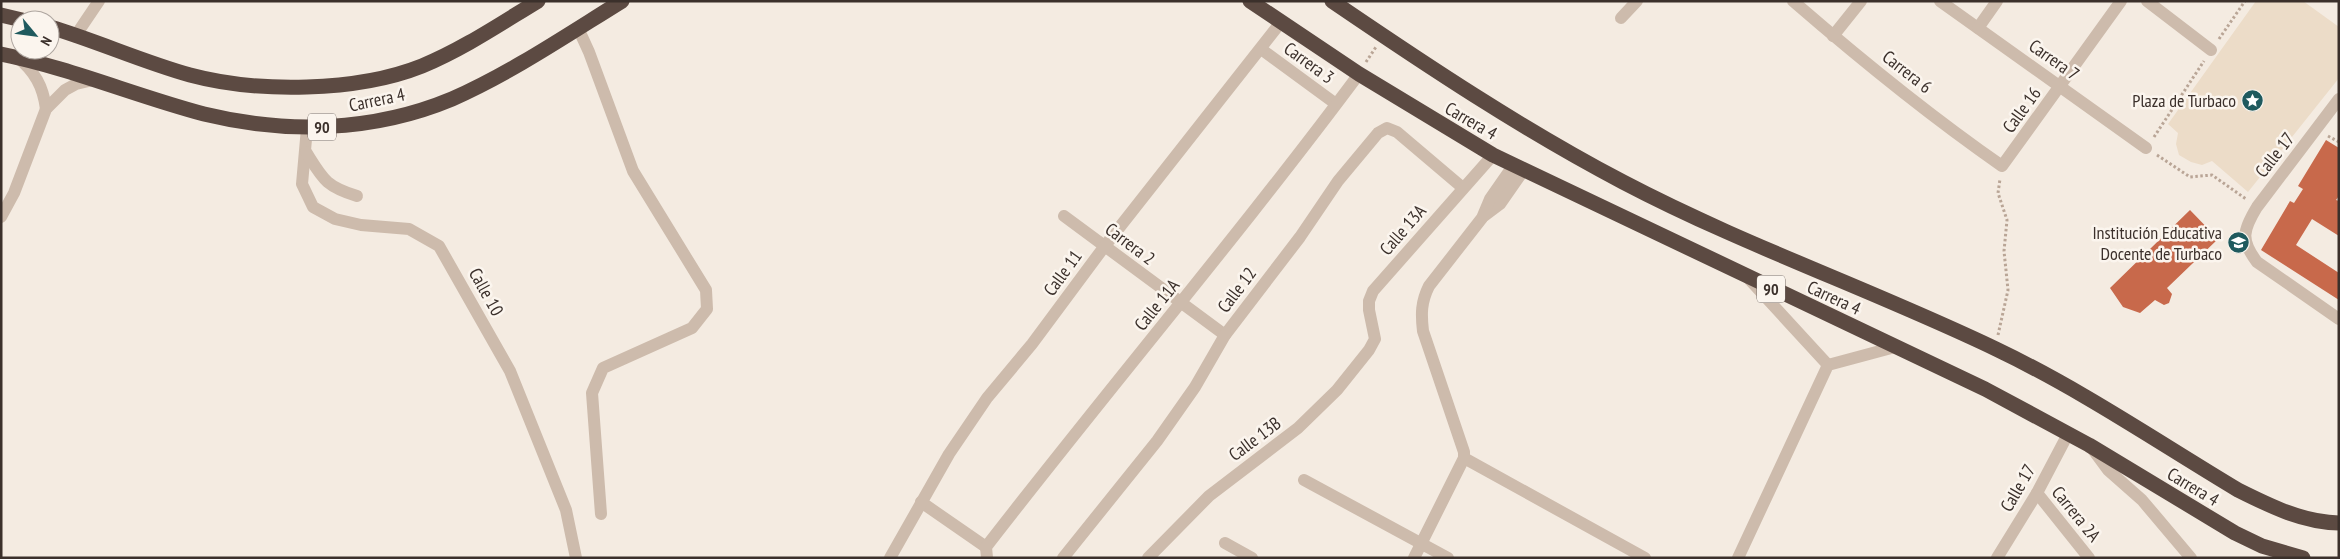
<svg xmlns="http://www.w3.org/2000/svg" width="2340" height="559" viewBox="0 0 2340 559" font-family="'PT Sans Narrow',sans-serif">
  <rect width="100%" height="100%" fill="#f4ebe1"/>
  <path fill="#ecdcc8" d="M 2256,1 L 2303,1 L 2339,27 L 2339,78 L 2248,192 L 2212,161 L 2202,165 L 2191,162 L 2179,155 L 2176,144 L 2178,133 L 2168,124 Z"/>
  <g fill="#c8694b">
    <path d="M 2326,140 L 2339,148 L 2339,196 L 2336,200 L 2339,201 L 2339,236 L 2312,219 L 2296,245 L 2339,273 L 2339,300 L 2261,250 L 2290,201 L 2294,203 L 2303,189 L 2298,186 Z"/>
    <path d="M 2190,210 L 2218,239 L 2167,288 L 2172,294 L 2169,303 L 2164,305 L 2155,300 L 2140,313 L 2123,307 L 2110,288 Z"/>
  </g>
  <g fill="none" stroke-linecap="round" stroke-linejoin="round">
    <g stroke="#b9a596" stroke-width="3" stroke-dasharray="2.5 2.5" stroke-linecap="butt">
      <path d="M 2219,39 L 2245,1"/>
      <path d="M 1366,62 L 1376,47"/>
      <path d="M 2328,136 L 2339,142"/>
      <path d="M 2154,137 L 2204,61"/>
      <path d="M 2157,155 L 2190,177 L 2212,175 L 2246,199"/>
      <path d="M 1998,335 L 2008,290 L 2004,251 L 2007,220 L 1998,193 L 2000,179"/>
    </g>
    <g stroke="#cdbbac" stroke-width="12">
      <path d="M 1793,1 C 1860,59 1930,116 2002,166 L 2121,1"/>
      <path d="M 1940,1 L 2146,148"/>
      <path d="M 2147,1 L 2211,50"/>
      <path d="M 1621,18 L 1637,1"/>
      <path d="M 578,28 L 589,52 L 633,171 L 706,290 L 707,309 L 692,328 L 603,368 L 592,393 L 601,514"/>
      <path d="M 1978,28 L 1997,1"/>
      <path d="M 76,35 L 99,1"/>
      <path d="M 1833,36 L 1861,1"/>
      <path d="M 1261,49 L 1336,104"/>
      <path d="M 17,57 C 35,72 43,86 46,109"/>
      <path d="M 2339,99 L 2257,207 C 2243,230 2240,240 2257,262 L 2339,319"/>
      <path d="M 307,128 L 302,184 L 313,207 L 335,219 L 361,225 L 409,229 L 439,246 L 510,371 L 566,510 L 576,558"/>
      <path d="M 306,152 C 323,179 325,186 357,196"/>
      <path d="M 1064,216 L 1225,335"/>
      <path d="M 1484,216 L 1500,204 L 1523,171"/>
      <path d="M 1,217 L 14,193 L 46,109 L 65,90 L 76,84 L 93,80"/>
      <path d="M 1749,279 L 1828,365"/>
      <path d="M 2091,447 L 2108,470 L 2142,500 L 2191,558"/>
      <path d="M 1464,458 L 1645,558"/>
      <path d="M 1304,480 L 1448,558"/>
      <path d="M 2037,493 L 2089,558"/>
      <path d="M 921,502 L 986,547"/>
      <path d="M 1225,543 L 1252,558"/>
      <path d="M 890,558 L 949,454 L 987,398 L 1032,344 L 1104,247 L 1281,22"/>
      <path d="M 987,558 L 986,547 C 1109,388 1239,235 1359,74"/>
      <path d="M 1063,558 L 1157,441 L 1195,387 L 1225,335 L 1300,237 L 1338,181 L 1378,133 L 1387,128 L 1397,132 L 1463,188"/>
      <path d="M 1148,558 L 1209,496 L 1298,428 L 1337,390 L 1369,350 L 1375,339 L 1369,310 L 1369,301 L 1373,291 L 1493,155"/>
      <path d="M 1414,558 L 1464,458 L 1464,452 L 1423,331 C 1421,314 1421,302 1429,286 L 1482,218 L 1490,199 L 1513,166"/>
      <path d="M 1738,558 L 1828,365 L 1895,347"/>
      <path d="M 1997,558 L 2037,493 L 2068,434"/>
    </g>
    <g stroke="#5c4a42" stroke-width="15">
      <path d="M 1250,1 L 1359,74 L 1493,155 L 1985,389 L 2089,445 L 2235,533 L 2262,546 L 2303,558"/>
      <path d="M 1332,1 C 1426,65 1522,129 1623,182 C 1743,245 1873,290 1996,349 C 2080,389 2158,442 2238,490 C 2270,506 2302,522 2339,523"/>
      <path d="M 1,15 L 22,20"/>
      <path d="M 50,27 C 97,41 143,62 190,75 C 257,93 357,92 422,66 C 463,49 500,24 538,1"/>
      <path d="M 1,54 C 70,68 136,96 204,114 C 286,134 373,132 452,99 C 511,73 567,35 622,1"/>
    </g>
  </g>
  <defs>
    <symbol id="sight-disc" viewBox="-11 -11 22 22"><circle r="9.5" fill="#1f5a5e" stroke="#fbf5ee"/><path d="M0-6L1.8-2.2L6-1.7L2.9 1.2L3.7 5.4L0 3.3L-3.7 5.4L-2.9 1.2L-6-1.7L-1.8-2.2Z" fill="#fff"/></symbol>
    <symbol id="school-disc" viewBox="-11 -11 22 22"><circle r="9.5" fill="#1f5a5e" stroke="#fbf5ee"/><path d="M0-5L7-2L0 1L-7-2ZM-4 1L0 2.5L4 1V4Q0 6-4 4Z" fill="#fff"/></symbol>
  </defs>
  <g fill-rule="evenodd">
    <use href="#sight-disc" x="2240" y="88" width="25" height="25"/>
    <use href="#school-disc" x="2226" y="230" width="25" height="25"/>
  </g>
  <g text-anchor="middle" stroke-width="5" stroke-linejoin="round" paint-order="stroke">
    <g fill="#fbf5ee" stroke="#756b66" stroke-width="1">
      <rect x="308" y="113.5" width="28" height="27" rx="4"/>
      <rect x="1757" y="275.5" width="28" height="27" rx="4"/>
    </g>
    <g font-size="16" font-weight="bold" fill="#3b302b">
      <text x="322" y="133">90</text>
      <text x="1771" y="295">90</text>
    </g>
    <g font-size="18" fill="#3b302b" stroke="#fbf5ee">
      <text transform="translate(2054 60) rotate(35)" y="6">Carrera 7</text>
      <text transform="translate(1309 63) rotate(36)" y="6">Carrera 3</text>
      <text transform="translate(1907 72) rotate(38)" y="6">Carrera 6</text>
      <text transform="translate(377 100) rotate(-12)" y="6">Carrera 4</text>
      <text transform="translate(2022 110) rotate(-54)" y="6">Calle 16</text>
      <text transform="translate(1471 121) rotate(30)" y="6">Carrera 4</text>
      <text transform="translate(2275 155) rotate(-52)" y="6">Calle 17</text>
      <text transform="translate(1403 230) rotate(-49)" y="6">Calle 13A</text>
      <text transform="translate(1130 244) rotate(37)" y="6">Carrera 2</text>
      <text transform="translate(1063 273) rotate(-54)" y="6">Calle 11</text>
      <text transform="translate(1237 290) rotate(-53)" y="6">Calle 12</text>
      <text transform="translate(486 292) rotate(61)" y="6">Calle 10</text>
      <text transform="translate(1834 298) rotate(25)" y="6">Carrera 4</text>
      <text transform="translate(1157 305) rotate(-51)" y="6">Calle 11A</text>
      <text transform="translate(1255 439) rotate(-37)" y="6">Calle 13B</text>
      <text transform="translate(2193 487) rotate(31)" y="6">Carrera 4</text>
      <text transform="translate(2018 488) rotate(-60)" y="6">Calle 17</text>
      <text transform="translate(2076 514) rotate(51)" y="6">Carrera 2A</text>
    </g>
    <g font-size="18" fill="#3b302b" stroke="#fbf5ee" text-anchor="end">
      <text x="2236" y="107">Plaza de Turbaco</text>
      <text x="2222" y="239">Institución Educativa<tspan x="2222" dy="21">Docente de Turbaco</tspan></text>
    </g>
  </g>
  <rect width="2340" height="559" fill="none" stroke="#3b302b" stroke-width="5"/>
  <g transform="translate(35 35) rotate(119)"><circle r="24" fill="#fbf5ee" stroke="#aea6a0"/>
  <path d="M0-4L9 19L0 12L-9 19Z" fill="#1f5a5e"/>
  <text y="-8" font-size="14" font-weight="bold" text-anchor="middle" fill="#3b302b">N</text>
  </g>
</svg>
